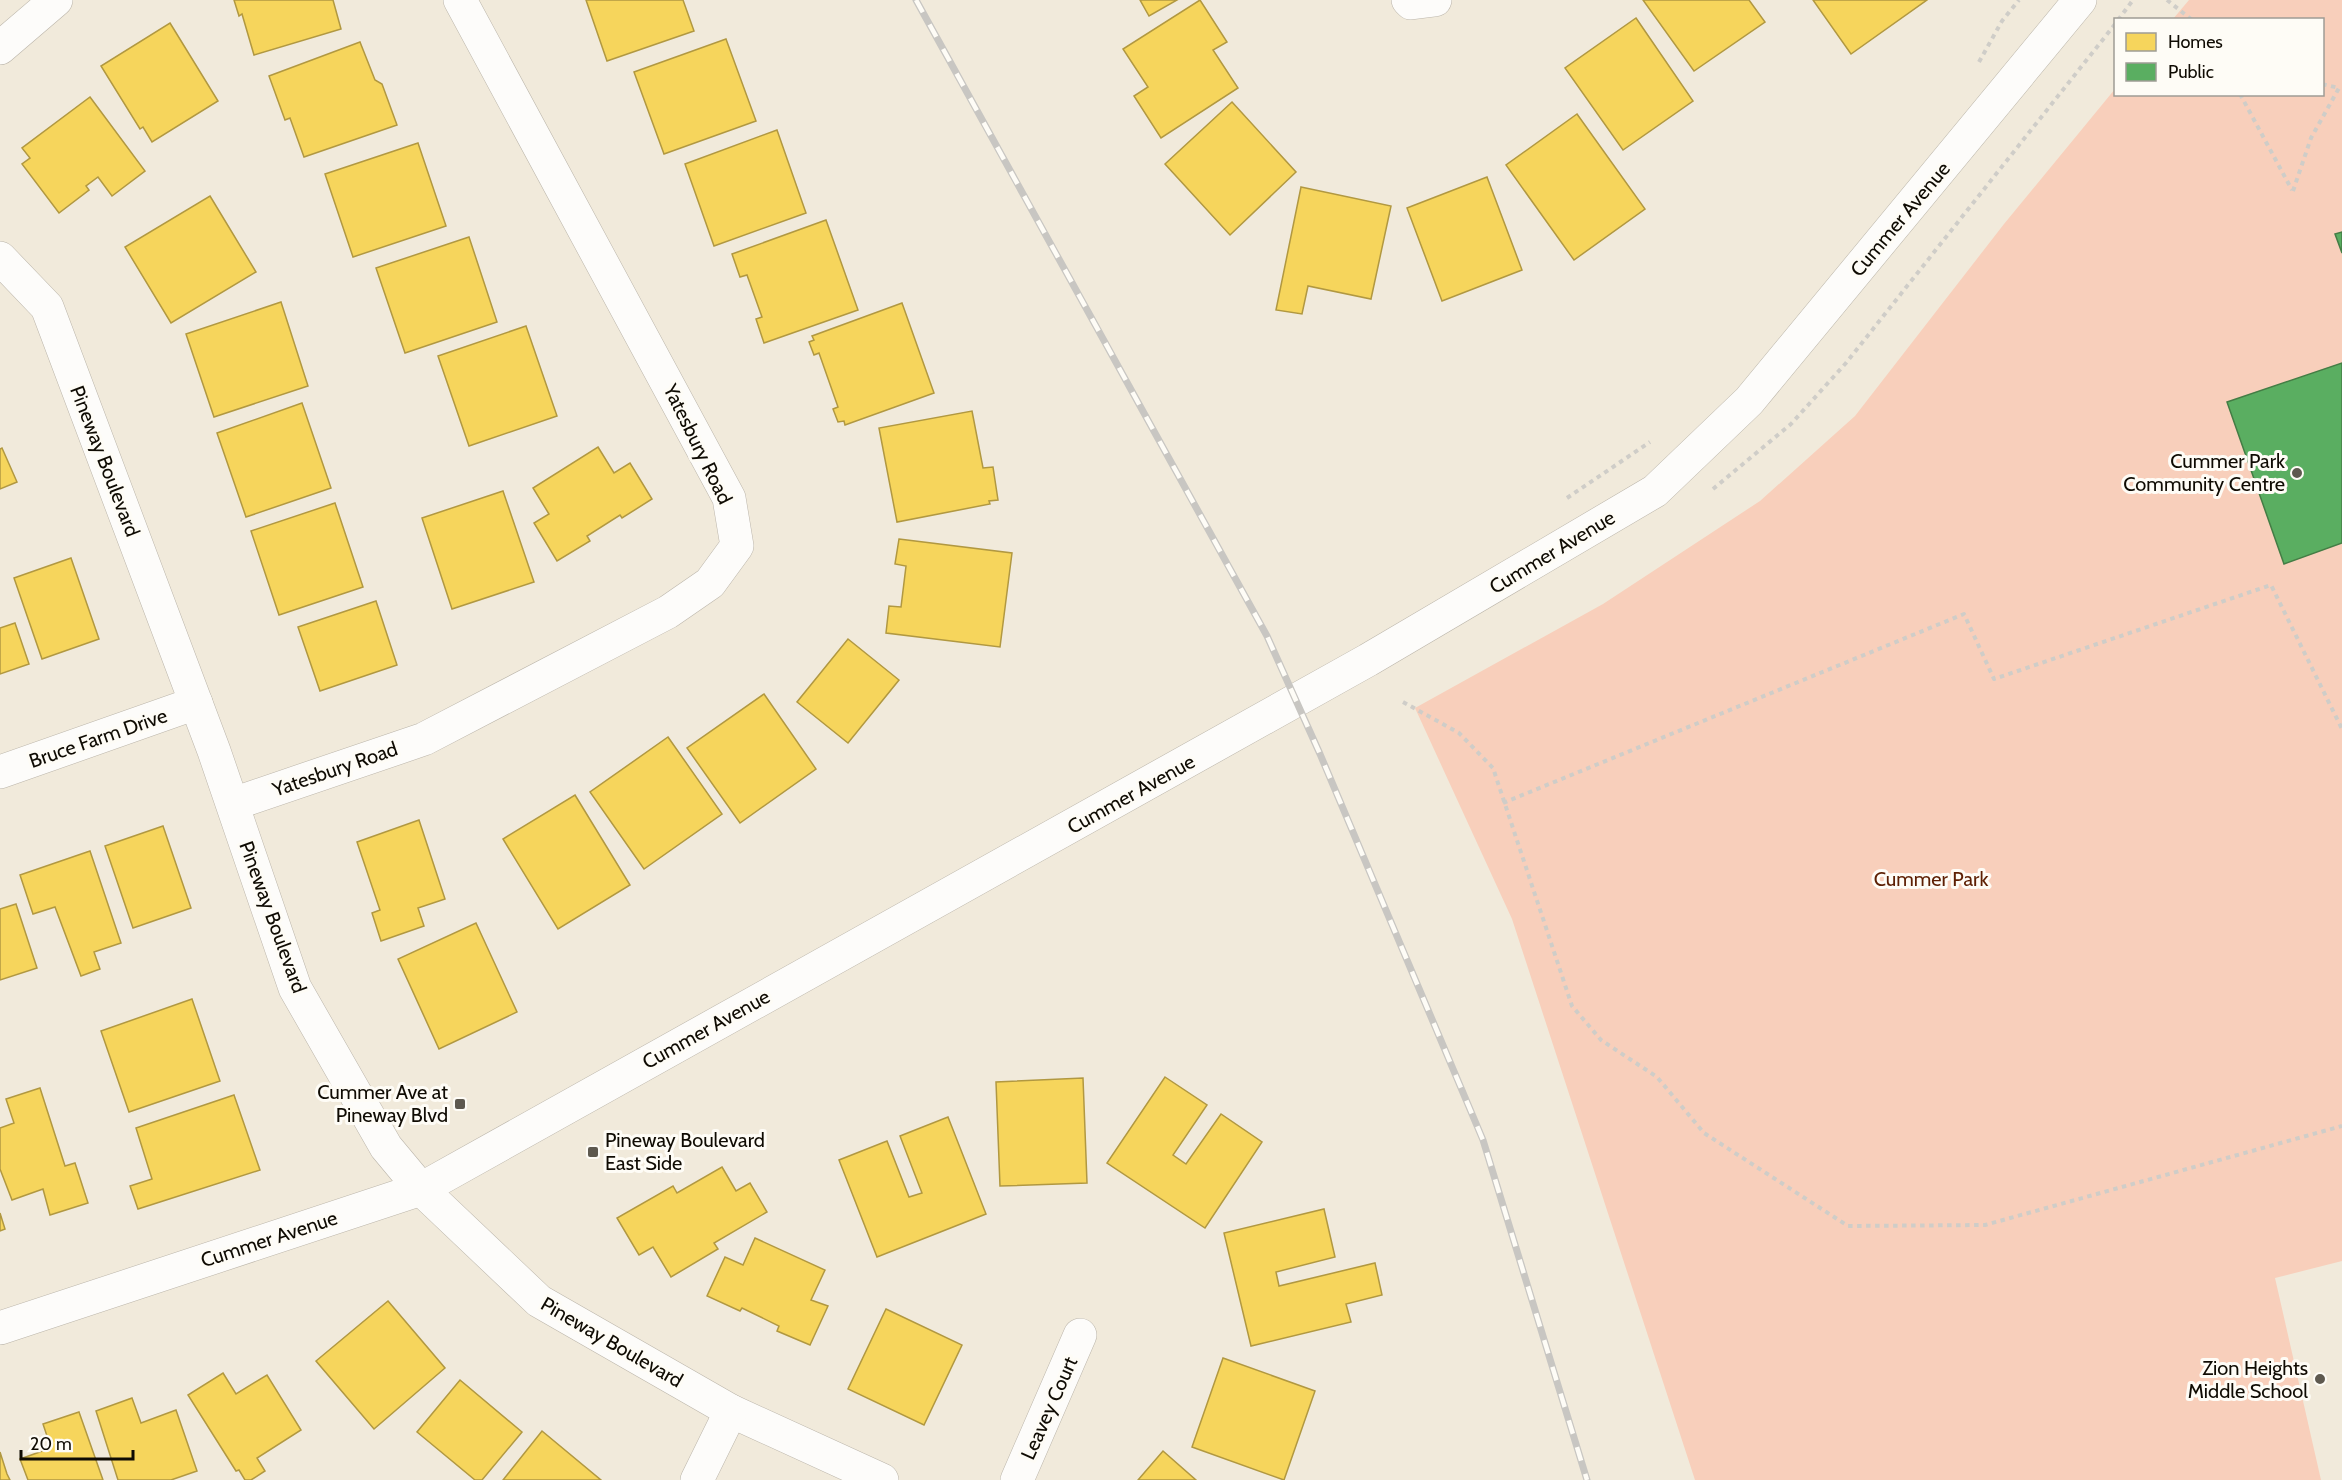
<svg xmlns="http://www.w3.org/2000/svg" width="2342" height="1480" viewBox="0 0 2342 1480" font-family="Cabin,sans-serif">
  <rect width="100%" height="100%" fill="#f1eadb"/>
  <path fill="#f8cfbb" d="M 2189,0 L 2342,0 L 2342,1261 L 2275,1278 L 2321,1480 L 1695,1480 L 1512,919 L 1415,708 L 1603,604 L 1760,501 L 1855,416 L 2004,224 L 2115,89 L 2116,94 L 2322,94 L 2322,20 L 2173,19 Z"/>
  <g fill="#f6d55c" stroke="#b19841" stroke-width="1.5">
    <path d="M 234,0 L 333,0 L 341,29 L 254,55 L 242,14 L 239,16 Z"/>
    <path d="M 586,0 L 683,0 L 694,31 L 607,61 Z"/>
    <path d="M 1140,0 L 1177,0 L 1149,16 Z"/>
    <path d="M 1200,0 L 1227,42 L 1213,50 L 1238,88 L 1161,138 L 1134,96 L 1148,87 L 1123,49 Z"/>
    <path d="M 1643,0 L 1749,0 L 1765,22 L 1694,71 Z"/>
    <path d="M 1813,0 L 1927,0 L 1851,54 Z"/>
    <path d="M 1636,18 L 1693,101 L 1623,150 L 1565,68 Z"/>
    <path d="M 170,23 L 218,101 L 152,142 L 143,127 L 140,129 L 101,66 Z"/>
    <path d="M 726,39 L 756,121 L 664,154 L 634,72 Z"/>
    <path d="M 360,42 L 375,80 L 382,84 L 397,125 L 304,157 L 290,118 L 285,120 L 269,76 Z"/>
    <path d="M 90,97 L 145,171 L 112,196 L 98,177 L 86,186 L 89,190 L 59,213 L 22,164 L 30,158 L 22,148 Z"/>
    <path d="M 1232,102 L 1296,172 L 1230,235 L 1165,164 Z"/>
    <path d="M 1577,114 L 1645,209 L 1574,260 L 1506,165 Z"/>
    <path d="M 777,130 L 806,213 L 714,246 L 685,164 Z"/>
    <path d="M 418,143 L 446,226 L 353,257 L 325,174 Z"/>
    <path d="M 1487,177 L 1522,270 L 1442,301 L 1407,208 Z"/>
    <path d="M 1301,187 L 1391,206 L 1371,299 L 1308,286 L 1302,314 L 1276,310 Z"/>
    <path d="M 210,196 L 256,272 L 171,323 L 125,247 Z"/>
    <path d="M 826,220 L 858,310 L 764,343 L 756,319 L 762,317 L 747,275 L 740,277 L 732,254 Z"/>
    <path d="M 469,237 L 497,322 L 405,353 L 376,268 Z"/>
    <path d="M 281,302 L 308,386 L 214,417 L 186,334 Z"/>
    <path d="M 902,303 L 934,393 L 845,425 L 844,421 L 838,422 L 833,409 L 838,407 L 819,353 L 814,355 L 809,342 L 814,340 L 812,336 Z"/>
    <path d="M 526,326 L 557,416 L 469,446 L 438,356 Z"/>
    <path d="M 302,403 L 331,488 L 246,517 L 217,433 Z"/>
    <path d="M 972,411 L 983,468 L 993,467 L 998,500 L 989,501 L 990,504 L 897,522 L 879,428 Z"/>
    <path d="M 598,447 L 614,473 L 630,463 L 652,499 L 622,518 L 620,515 L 587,536 L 590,541 L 557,561 L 534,523 L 549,514 L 533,488 Z"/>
    <path d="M 2,448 L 17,482 L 0,489 L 0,449 Z"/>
    <path d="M 503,491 L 534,582 L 452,609 L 422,518 Z"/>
    <path d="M 335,503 L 363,587 L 279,615 L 251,531 Z"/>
    <path d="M 899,539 L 1012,553 L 1000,647 L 886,633 L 889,606 L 901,607 L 906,566 L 895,564 Z"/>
    <path d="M 71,558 L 99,639 L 42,659 L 14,578 Z"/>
    <path d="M 376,601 L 397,665 L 320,691 L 298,627 Z"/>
    <path d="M 15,623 L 29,664 L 0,674 L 0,628 Z"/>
    <path d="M 848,639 L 899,680 L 848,743 L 797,702 Z"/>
    <path d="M 764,694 L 816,769 L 740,823 L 687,748 Z"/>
    <path d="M 668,737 L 722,814 L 644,869 L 590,792 Z"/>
    <path d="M 575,795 L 630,885 L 558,929 L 503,839 Z"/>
    <path d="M 419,820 L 445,899 L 418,908 L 424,926 L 381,941 L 372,913 L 380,910 L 357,842 Z"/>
    <path d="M 163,826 L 191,908 L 133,928 L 105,846 Z"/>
    <path d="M 90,851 L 121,943 L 94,952 L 100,969 L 81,976 L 55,907 L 33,914 L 20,875 Z"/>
    <path d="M 16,904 L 37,968 L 0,980 L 0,909 Z"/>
    <path d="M 476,923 L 517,1012 L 439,1049 L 398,959 Z"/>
    <path d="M 192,999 L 220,1081 L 129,1112 L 101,1031 Z"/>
    <path d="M 1165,1077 L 1207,1105 L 1173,1155 L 1186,1164 L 1221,1114 L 1262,1142 L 1205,1228 L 1107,1163 Z"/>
    <path d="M 1083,1078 L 1087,1183 L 1000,1186 L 996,1082 Z"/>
    <path d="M 40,1088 L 65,1166 L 75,1163 L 88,1203 L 50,1215 L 43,1189 L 12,1200 L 0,1169 L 0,1128 L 14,1123 L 6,1099 Z"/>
    <path d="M 234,1095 L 260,1170 L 138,1209 L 130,1186 L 152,1179 L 136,1128 Z"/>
    <path d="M 948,1117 L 986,1214 L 877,1257 L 839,1160 L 887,1141 L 909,1197 L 922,1193 L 900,1136 Z"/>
    <path d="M 722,1167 L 736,1191 L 750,1183 L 767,1212 L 714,1243 L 718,1249 L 671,1277 L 653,1247 L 639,1255 L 617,1218 L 673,1186 L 677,1193 Z"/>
    <path d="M 1324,1209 L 1335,1257 L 1276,1272 L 1279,1286 L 1375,1263 L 1382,1295 L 1346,1304 L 1351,1322 L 1251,1346 L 1224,1233 Z"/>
    <path d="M 0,1213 L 5,1229 L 0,1231 Z"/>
    <path d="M 755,1238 L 825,1270 L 811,1300 L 828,1306 L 810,1345 L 777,1331 L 779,1326 L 742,1308 L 740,1311 L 707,1296 L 725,1257 L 743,1265 Z"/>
    <path d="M 388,1301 L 445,1368 L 374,1429 L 316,1361 Z"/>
    <path d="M 886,1309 L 962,1345 L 924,1425 L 848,1389 Z"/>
    <path d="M 1223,1358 L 1315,1391 L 1284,1480 L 1192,1447 Z"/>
    <path d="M 223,1373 L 236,1394 L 267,1375 L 301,1430 L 257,1458 L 265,1471 L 251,1480 L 245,1480 L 239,1470 L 236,1471 L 188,1395 Z"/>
    <path d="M 460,1380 L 522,1432 L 482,1480 L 475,1480 L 417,1432 Z"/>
    <path d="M 132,1398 L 141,1423 L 176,1410 L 197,1471 L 171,1480 L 118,1480 L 96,1411 Z"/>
    <path d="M 79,1412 L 103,1480 L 28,1480 L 20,1459 L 51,1448 L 43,1424 Z"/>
    <path d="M 542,1431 L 601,1480 L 503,1480 Z"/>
    <path d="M 1163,1451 L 1196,1480 L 1138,1480 Z"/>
    <path d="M 0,1452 L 7,1474 L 10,1480 L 0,1480 Z"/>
  </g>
  <g fill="#5aae61" stroke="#447d45" stroke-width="1.5">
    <path d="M 2342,232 L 2342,253 L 2335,234 Z"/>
    <path d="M 2342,363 L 2342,543 L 2284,564 L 2227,402 Z"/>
  </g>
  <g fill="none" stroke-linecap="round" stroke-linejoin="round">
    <defs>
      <g id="minor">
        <path d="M 1408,0 L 1411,3 L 1435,0"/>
        <path d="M 0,48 L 56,0"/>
        <path d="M 0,258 L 47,307 L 214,751 L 295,988 L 386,1147 L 421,1189 L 539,1301 L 731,1411 L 882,1480"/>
        <path d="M 0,772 L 196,703"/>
        <path d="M 233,804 L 424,739 L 668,612 L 710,583 L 737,546 L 729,498 L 460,0"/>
        <path d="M 0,1328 L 421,1189 L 1368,660 L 1655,491 L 1749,401 L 2080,0"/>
        <path d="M 697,1480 L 731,1411"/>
        <path d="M 1017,1480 L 1080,1335"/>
      </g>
    </defs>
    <use href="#minor" stroke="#bbb5aa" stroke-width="34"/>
    <g stroke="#cfcdc8" stroke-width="4" stroke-dasharray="4.5 4.5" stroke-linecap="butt">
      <path d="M 2167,0 L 2192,20"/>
      <path d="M 2118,20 L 2133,0"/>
      <path d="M 1979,62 L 2002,21 L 2019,0"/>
      <path d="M 2240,94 L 2292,190"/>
      <path d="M 2293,191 L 2311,138 L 2339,88 L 2322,84"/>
      <path d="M 1713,489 L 1791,424 L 1846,363 L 2116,23"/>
      <path d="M 1567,498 L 1650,442"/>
      <path d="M 1403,702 L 1459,733 L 1493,768 L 1572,1006 L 1601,1040 L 1657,1077 L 1704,1133 L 1848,1226 L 1985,1225 L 2342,1126"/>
      <path d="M 1503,803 L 1964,614 L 1994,679 L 2271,585 L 2342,729"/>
    </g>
    <use href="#minor" stroke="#fdfcfa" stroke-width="33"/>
    <defs>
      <path id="rail" d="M 916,0 L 1267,636 L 1320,754 L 1483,1140 L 1587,1480"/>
    </defs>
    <use href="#rail" stroke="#c8c6c2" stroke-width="7"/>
    <use href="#rail" stroke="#fefcf6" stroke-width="4.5" stroke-dasharray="14" stroke-linecap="butt"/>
  </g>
  <g fill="#5e594f" stroke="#fefcf6" stroke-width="2">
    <circle cx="2297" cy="473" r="6"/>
    <rect x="454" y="1098" width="12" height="12" rx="3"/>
    <rect x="587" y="1146" width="12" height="12" rx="3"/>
    <circle cx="2320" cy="1379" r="6"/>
  </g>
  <g text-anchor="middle" stroke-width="6" stroke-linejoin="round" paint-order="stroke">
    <g font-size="20" fill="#0f0b03" stroke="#fefcf6">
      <text transform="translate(1900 219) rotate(-50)" y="7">Cummer Avenue</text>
      <text transform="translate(698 444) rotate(64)" y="7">Yatesbury Road</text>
      <text transform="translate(105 461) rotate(69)" y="7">Pineway Boulevard</text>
      <text transform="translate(1552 552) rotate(-31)" y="7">Cummer Avenue</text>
      <text transform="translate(98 738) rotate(-19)" y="7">Bruce Farm Drive</text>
      <text transform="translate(335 769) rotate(-19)" y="7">Yatesbury Road</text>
      <text transform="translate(1131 794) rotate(-29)" y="7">Cummer Avenue</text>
      <text transform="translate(273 917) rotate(70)" y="7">Pineway Boulevard</text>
      <text transform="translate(706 1029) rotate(-29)" y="7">Cummer Avenue</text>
      <text transform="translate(269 1239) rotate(-18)" y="7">Cummer Avenue</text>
      <text transform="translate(612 1342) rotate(30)" y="7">Pineway Boulevard</text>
      <text transform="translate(1049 1408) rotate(-66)" y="7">Leavey Court</text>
    </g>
    <g font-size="20" fill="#0f0b03" stroke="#fefcf6" text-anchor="end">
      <text x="2285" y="468">Cummer Park<tspan x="2285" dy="23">Community Centre</tspan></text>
      <text x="448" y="1099">Cummer Ave at<tspan x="448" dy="23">Pineway Blvd</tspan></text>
      <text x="605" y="1147" text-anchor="start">Pineway Boulevard<tspan x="605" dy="23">East Side</tspan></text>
      <text x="2308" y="1375">Zion Heights<tspan x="2308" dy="23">Middle School</tspan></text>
    </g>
    <g font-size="20" fill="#5d1f03" stroke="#fefcf6">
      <text x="1931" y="886">Cummer Park</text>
    </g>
  </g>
  <rect x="2114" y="18" width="210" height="78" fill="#fefcf6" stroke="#9e9c95" stroke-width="1.5"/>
  <rect x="2126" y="33" width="30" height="18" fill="#f6d55c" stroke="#9e9c95" stroke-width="1.5"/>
  <text x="2168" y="48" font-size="18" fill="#0f0b03">Homes</text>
  <rect x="2126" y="63" width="30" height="18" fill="#5aae61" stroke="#9e9c95" stroke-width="1.5"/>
  <text x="2168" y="78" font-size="18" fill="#0f0b03">Public</text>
  <path d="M21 1450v9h112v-9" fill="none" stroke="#0f0b03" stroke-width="3"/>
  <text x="30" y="1450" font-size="18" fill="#0f0b03" stroke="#fefcf6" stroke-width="4.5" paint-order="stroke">20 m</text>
</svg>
